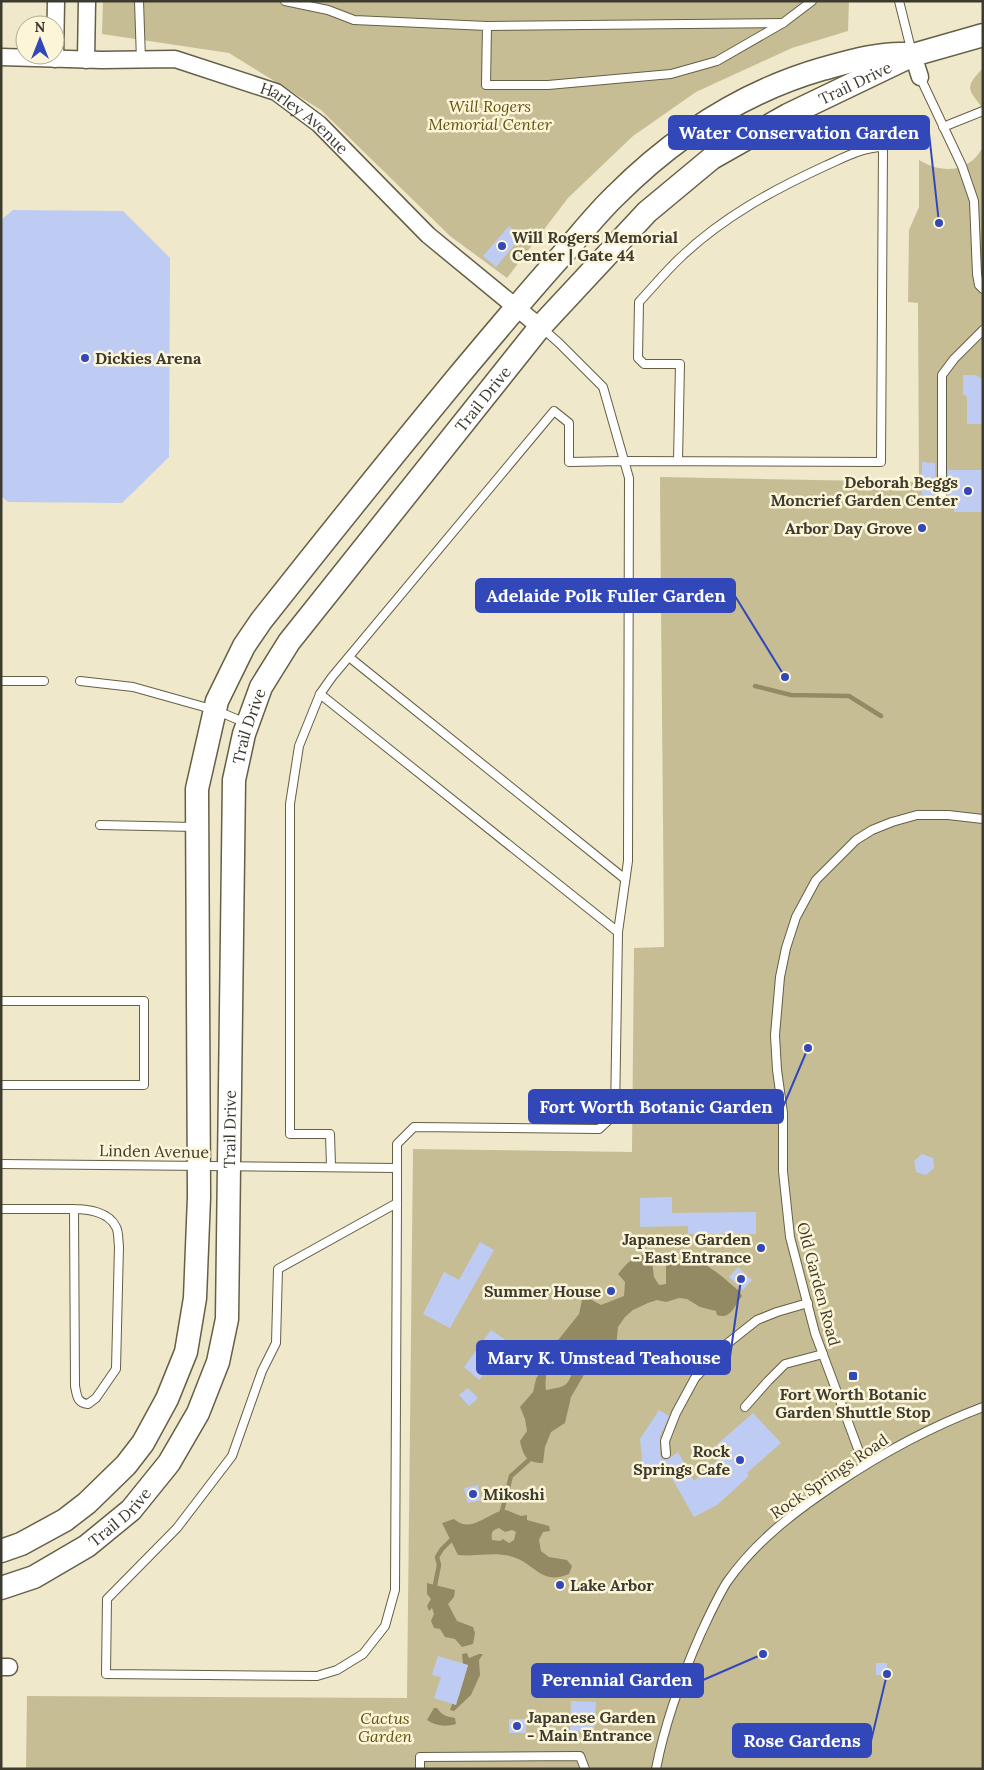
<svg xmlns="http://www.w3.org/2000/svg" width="984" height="1770" viewBox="0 0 984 1770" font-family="Lora,serif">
  <rect width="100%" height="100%" fill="#efe8cb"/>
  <g fill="#c7bd95">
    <path d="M 103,1 L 849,1 L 848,31 L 792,48 L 696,92 L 633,136 L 568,198 L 507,278 L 450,236 L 321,110 L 229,53 L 102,34 Z"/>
    <path d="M 983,68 L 983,109 C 969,89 963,89 983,68 Z"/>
    <path d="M 983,147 L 983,1769 L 26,1769 L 27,1696 L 407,1698 L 413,1149 L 632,1152 L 634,948 L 664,947 C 663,790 661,634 660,477 L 919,482 L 918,303 L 908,302 L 909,230 L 919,207 L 919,160 C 942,174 969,173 983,147 Z"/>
  </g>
  <g fill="#938a64" fill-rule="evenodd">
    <path d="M 651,1253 L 654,1277 L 659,1285 L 666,1284 L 666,1263 C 674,1264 677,1264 682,1258 C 700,1255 726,1280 739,1291 L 742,1296 C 734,1306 731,1320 717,1315 L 716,1311 L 700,1307 L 687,1299 L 679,1298 L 666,1302 L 657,1300 L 648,1303 L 633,1310 L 625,1317 L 618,1327 L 616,1347 L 599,1349 L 571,1397 L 565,1423 L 551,1432 L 545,1447 L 543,1463 C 527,1463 523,1456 520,1441 L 527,1431 L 525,1419 L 520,1407 L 533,1392 L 536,1379 L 555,1344 L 579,1314 L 582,1300 L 590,1299 L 601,1305 L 624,1296 L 625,1282 L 618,1274 C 629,1261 633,1256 651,1253 ZM 573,1345 L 578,1345 L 583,1349 C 581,1356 577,1357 575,1363 C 568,1385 570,1386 546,1390 C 544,1376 549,1354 566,1352 Z"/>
    <path d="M 506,1510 L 521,1516 L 527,1515 L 527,1520 L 549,1526 L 550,1531 L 543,1532 L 539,1540 L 541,1551 L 549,1557 L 567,1560 L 572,1566 L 569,1574 C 541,1586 536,1564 513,1557 C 495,1551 476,1557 458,1555 L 442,1523 L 454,1519 C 472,1535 489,1511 506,1510 ZM 499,1528 L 505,1532 L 512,1530 L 516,1532 L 514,1540 L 509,1543 L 503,1539 L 500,1541 L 492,1540 C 491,1533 492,1530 499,1528 Z"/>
    <path d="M 427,1583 L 455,1590 L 454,1597 L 448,1604 L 457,1621 L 473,1627 L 475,1633 L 473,1644 L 462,1647 L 455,1639 L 445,1637 L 440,1629 L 434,1628 L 431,1621 L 434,1614 L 432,1608 L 429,1611 L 427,1606 L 431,1599 L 427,1594 Z"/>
    <path d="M 467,1653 L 469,1658 L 479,1654 L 483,1654 L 479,1660 L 480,1675 L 471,1695 L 454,1711 L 450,1710 L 454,1699 L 459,1696 L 468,1665 L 463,1664 L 462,1654 Z"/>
    <path d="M 434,1708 L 437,1708 C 443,1716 445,1716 455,1718 L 456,1724 C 446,1727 435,1726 427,1720 Z"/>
  </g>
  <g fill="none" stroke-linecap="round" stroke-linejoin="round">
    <g stroke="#938a64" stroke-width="4.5">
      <path d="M 755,686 L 791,695 L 849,696 L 881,716"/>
      <path d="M 502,1511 L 511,1476 L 529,1460"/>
      <path d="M 435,1585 L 439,1565 L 437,1557 L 442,1549 L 451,1540"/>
    </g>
  </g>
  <g fill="#beccf3">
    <path d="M 13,210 L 123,211 L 170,258 L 169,457 L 122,503 L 8,502 L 1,496 L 1,220 Z"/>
    <path d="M 509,226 L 521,237 L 496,267 L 483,256 Z"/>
    <path d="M 963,375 L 976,375 L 983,380 L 983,424 L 967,424 L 967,397 L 963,394 Z"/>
    <path d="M 922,462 L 935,463 L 936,499 L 938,503 L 922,502 Z"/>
    <path d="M 948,470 L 983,470 L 983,512 L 954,512 L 954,503 L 946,503 L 948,499 Z"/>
    <path d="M 922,1154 L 933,1158 L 934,1168 L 926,1175 L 916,1172 L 914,1161 Z"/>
    <path d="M 672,1197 L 672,1213 L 756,1212 L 756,1234 L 688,1234 L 688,1226 L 640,1227 L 640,1198 Z"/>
    <path d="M 480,1242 L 494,1250 L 450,1328 L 423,1314 L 444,1272 L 459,1280 Z"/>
    <path d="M 738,1267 L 752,1280 L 743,1290 L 729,1277 Z"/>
    <path d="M 491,1330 L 507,1341 L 491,1364 L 492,1365 L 479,1380 L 464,1367 Z"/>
    <path d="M 468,1388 L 478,1398 L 469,1406 L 459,1395 Z"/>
    <path d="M 659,1410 L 669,1416 L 660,1436 L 660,1454 L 662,1460 L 669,1459 L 678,1452 L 694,1481 L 720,1458 L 712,1449 L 753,1413 L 781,1443 L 747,1473 L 749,1476 L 717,1505 L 694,1517 L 669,1473 L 635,1476 L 643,1471 L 640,1439 Z"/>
    <path d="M 478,1485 L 481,1500 L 468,1503 L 464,1488 Z"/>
    <path d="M 438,1656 L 468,1665 L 456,1705 L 434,1698 L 441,1677 L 432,1675 Z"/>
    <rect x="876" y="1663" width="11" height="12"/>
    <path d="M 571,1701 L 596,1702 L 594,1733 L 570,1731 Z"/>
    <rect x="509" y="1719" width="17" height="14"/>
  </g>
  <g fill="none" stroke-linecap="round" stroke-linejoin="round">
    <defs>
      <g id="lane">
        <path d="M 139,1 L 141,60"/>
        <path d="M 285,1 L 328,10 L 354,20 L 487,26 L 486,85 L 548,85 L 671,74 L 717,61 L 783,23 L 812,1"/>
        <path d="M 899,1 L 912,53"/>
        <path d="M 487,26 L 783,23"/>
        <path d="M 920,77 L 962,166 L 974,201 L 977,274 L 979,285 L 983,289"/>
        <path d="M 943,127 L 983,111"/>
        <path d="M 942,499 L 942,375 L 954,359 L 983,330"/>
        <path d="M 349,657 L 625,879"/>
        <path d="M 1,681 L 44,681"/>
        <path d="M 80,681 L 133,687 L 215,710 L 246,723"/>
        <path d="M 320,694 L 618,932"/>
        <path d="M 100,825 L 195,827"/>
        <path d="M 1,1001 L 144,1001 L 144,1085 L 1,1085"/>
        <path d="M 1,1164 L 397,1168"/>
        <path d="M 331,1166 L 330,1134 L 290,1134 L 290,804 L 299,746 L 320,694 L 332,677 L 554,411 L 569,423 L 569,462 L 622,461 L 881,462 L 883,147 C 863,147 843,158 825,166 C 773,190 723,217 681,257 C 666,271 653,287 639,302 L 638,358 L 644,364 L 680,364 L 678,461"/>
        <path d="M 397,1203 L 278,1269 L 276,1343 L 262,1371 L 232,1456 L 177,1528 L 107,1599 L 106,1674 L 317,1676 L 337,1670 L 363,1654 L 385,1626 L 395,1590 L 397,1203 L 397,1144 L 414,1127 L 599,1129 L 615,1114 L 618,932 L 628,861 L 629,478 L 603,387 L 559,343 L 542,328"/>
        <path d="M 1,1209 L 74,1209 C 88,1209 109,1212 116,1227 C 119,1232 118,1241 119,1246 L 116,1369 L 96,1398 L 88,1404 C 77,1403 77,1396 75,1386 L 74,1209"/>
        <path d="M 745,1407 L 768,1381 L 785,1364 L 823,1354"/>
        <path d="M 666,1454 L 665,1441 L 676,1413 L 695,1378 L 728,1343 L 757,1320 L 777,1312 L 808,1303"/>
        <path d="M 864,1465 L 815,1333 L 790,1237 L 783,1171 L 783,1113 L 777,1070 L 775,1035 L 780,977 L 786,948 L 796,917 L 816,880 L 856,840 L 872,830 L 892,822 L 917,815 L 948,815 L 983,819"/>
        <path d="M 420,1769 L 420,1757 L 580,1756 L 585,1769"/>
        <path d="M 656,1769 C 665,1722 682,1676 701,1633 C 709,1616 717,1598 727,1582 C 756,1541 794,1512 836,1484 C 882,1453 930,1427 983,1407"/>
      </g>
      <g id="street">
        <path d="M 913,55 L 920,77"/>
        <path id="s1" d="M 1,57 L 102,60 L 175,59 L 276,92 L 319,124 L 428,235 L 540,327"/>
        <path d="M 55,59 L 56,1"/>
        <path d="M 86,60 L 87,1"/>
        <path d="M 1,1667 L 9,1667"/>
      </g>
      <g id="secondary">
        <path d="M 1,1551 L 21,1544 L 65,1520 L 87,1503 L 126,1465 L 143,1443 L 167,1399 L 186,1352 L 195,1298 L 199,1197 L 197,789 L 217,701 L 244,646 L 261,621 C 325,540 390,459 456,379 C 491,337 526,295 563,254 C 580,235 597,213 616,195 C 674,137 743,92 822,69 C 848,62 877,53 904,54"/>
        <path id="s2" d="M 1,1588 L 34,1577 L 87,1546 L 131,1510 L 169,1463 L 198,1413 L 218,1362 L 227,1319 L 234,780 L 244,734 L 261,687 L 289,642 L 540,327 L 647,212 L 712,158 L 788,115 L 913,55 L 983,35"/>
      </g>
    </defs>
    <use href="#lane" stroke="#655f46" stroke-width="10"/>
    <use href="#street" stroke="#655f46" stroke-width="19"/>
    <use href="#secondary" stroke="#655f46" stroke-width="25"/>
    <use href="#lane" stroke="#fff" stroke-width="8"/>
    <use href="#street" stroke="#fff" stroke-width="16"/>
    <use href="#secondary" stroke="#fff" stroke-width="22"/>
  </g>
  <g fill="#3248b9" stroke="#fcf5d8" stroke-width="2">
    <circle cx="502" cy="246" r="5"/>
    <circle cx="85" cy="358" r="5"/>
    <circle cx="968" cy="491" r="5"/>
    <circle cx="922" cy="528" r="5"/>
    <circle cx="761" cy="1248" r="5"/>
    <circle cx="611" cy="1291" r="5"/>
    <rect x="848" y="1371" width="10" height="10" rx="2.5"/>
    <circle cx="740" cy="1460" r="5"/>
    <circle cx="473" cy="1494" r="5"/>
    <circle cx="560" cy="1585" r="5"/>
    <circle cx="517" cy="1726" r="5"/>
  </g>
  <g text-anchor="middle" stroke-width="5" stroke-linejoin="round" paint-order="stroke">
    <g font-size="16" fill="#3d3a2f" stroke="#fcf5d8">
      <text dy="6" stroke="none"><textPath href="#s2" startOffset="1865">Trail Drive</textPath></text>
      <text dy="6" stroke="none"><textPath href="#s1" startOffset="318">Harley Avenue</textPath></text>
      <text dy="6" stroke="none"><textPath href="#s2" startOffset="1370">Trail Drive</textPath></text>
      <text dy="6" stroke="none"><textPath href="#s2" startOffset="965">Trail Drive</textPath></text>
      <text dy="6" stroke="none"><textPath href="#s2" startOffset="560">Trail Drive</textPath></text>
      <text transform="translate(154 1151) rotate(1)" y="6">Linden Avenue</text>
      <text transform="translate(819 1284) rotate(75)" y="6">Old Garden Road</text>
      <text transform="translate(829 1476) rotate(-34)" y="6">Rock Springs Road</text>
      <text dy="6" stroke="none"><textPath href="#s2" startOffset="140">Trail Drive</textPath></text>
    </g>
    <g font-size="16" font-style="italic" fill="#62540e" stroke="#fcf5d8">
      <text x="490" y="112">Will Rogers<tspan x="490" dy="18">Memorial Center</tspan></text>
      <text x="385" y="1724">Cactus<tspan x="385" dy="18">Garden</tspan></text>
    </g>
    <g font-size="16" font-weight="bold" fill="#3d3a2f" stroke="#fcf5d8" text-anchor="start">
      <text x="512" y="243">Will Rogers Memorial<tspan x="512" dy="18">Center | Gate 44</tspan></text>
      <text x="95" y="364">Dickies Arena</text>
      <text x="958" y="488" text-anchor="end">Deborah Beggs<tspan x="958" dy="18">Moncrief Garden Center</tspan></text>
      <text x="912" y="534" text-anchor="end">Arbor Day Grove</text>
      <text x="751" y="1245" text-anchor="end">Japanese Garden<tspan x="751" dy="18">- East Entrance</tspan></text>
      <text x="601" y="1297" text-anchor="end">Summer House</text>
      <text x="853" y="1400" text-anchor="middle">Fort Worth Botanic<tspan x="853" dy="18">Garden Shuttle Stop</tspan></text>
      <text x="730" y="1457" text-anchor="end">Rock<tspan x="730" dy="18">Springs Cafe</tspan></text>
      <text x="483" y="1500">Mikoshi</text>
      <text x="570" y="1591">Lake Arbor</text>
      <text x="527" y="1723">Japanese Garden<tspan x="527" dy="18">- Main Entrance</tspan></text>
    </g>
  </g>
  <path fill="none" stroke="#3248b9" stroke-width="2" d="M939 223L929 133M785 677L735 596M808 1048L783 1107M741 1279L730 1357M763 1654L703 1680M887 1674L871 1741"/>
  <g fill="#3248b9" stroke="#fcf5d8" stroke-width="2">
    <circle cx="939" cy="223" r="5"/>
    <circle cx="785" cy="677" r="5"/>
    <circle cx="808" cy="1048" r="5"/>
    <circle cx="741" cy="1279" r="5"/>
    <circle cx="763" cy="1654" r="5"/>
    <circle cx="887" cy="1674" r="5"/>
  </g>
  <g fill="#3248b9" stroke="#3248b9" stroke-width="2">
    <rect x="669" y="116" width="260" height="33" rx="5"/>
    <rect x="476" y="579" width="259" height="33" rx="5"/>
    <rect x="529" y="1090" width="254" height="33" rx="5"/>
    <rect x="477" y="1341" width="253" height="33" rx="5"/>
    <rect x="532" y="1664" width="171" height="33" rx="5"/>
    <rect x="733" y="1724" width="138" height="33" rx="5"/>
  </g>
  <g font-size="18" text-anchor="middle" font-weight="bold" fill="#fff">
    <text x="799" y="139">Water Conservation Garden</text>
    <text x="606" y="602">Adelaide Polk Fuller Garden</text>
    <text x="656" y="1113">Fort Worth Botanic Garden</text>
    <text x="604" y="1364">Mary K. Umstead Teahouse</text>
    <text x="617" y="1686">Perennial Garden</text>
    <text x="802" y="1747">Rose Gardens</text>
  </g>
  <rect width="984" height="1770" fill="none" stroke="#3d3a2f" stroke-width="5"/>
  <g transform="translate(40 40)"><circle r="24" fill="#fcf5d8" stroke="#b0aa94"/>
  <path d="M0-4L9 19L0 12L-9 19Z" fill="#3248b9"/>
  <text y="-8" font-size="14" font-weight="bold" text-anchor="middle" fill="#3d3a2f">N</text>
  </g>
</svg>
